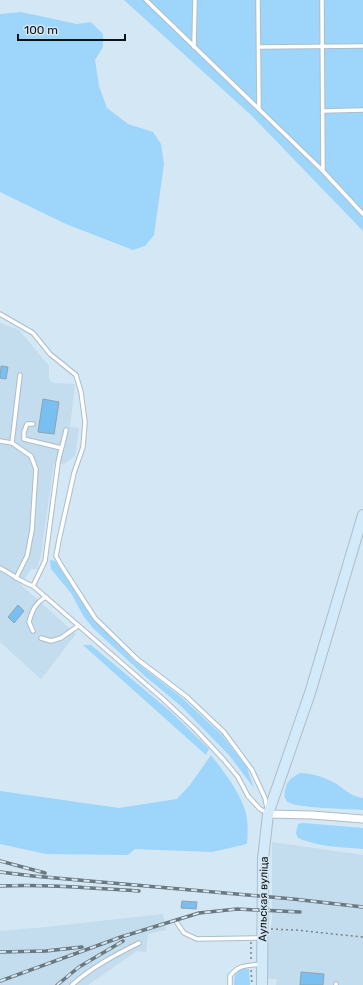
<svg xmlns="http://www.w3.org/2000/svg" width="363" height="985" viewBox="0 0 363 985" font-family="Rubik,sans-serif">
  <rect width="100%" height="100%" fill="#d4e7f4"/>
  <g fill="#c3dcee">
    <path d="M 0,323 L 19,330 L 49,366 L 49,379 L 53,383 L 75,384 L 70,427 L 79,428 L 75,456 L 64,464 L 54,463 L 41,555 L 37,569 L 31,569 L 21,585 L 76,634 L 41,679 L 0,642 Z"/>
    <path d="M 272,842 L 363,855 L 363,985 L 276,985 L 277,979 L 266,979 L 267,951 L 272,921 Z"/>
    <path d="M 163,914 L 166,930 L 148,934 L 146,952 L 137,951 L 88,985 L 0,985 L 0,931 L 46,927 Z"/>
  </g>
  <g fill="#9dd5fb">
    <path d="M 124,0 L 363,0 L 363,231 L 251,115 Z"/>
    <path d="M 21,12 L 77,24 L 91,22 L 103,34 L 103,47 L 95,60 L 99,86 L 107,108 L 128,124 L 153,132 L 161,144 L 164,164 L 154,235 L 145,246 L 133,250 L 66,224 L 0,192 L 0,14 Z"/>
    <path d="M 50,560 L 55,561 L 94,619 L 111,634 L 132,659 L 182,698 L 222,735 L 247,768 L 254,788 L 229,755 L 181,706 L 145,676 L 94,629 L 84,617 L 71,593 L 51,569 Z"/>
    <path d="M 83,645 L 91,645 L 171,712 L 209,749 L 206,755 Z"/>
    <path d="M 211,755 C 224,772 240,792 246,813 C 248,823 248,834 247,844 L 212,852 L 135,849 L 128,855 L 46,854 L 0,844 L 0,791 L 119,808 L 177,799 L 190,785 Z"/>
    <path d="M 300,773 C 312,773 323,777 333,782 C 344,788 349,796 363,798 L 363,810 C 350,809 295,808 288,802 C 284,799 284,795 285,791 C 287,780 291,778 300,773 Z"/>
    <path d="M 303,823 L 363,828 L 363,849 C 341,847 319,847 298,838 L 296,833 L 298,824 Z"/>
    <path d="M 243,969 L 249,969 L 250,985 L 234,985 C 234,976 235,972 243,969 Z"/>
  </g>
  <g fill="#77c0f1" stroke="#92a3af">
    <path d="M 1,366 L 8,367 L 6,379 L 0,378 Z"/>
    <path d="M 43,399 L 59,402 L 54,434 L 38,432 Z"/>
    <path d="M 18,605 L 24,611 L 14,623 L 8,617 Z"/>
    <path d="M 182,901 L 197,902 L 196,909 L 181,908 Z"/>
    <path d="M 301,972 L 324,974 L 323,985 L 300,985 Z"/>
  </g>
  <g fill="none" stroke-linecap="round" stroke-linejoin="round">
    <defs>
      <g id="lane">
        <path d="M 146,0 L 323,171 L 322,0"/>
        <path d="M 258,0 L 259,109"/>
        <path d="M 194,47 L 195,0"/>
        <path d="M 259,47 L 363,46"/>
        <path d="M 323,111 L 363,110"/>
        <path d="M 323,171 L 363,214"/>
        <path d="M 0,314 L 33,333 L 50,354 L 76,375 L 81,392 L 85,422 L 83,447 L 74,473 L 59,540 L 56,556 L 61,565 L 95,618 L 137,659 L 187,697 L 224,732 L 252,770 L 265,798 L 267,808"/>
        <path d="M 33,424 L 27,424 L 24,432 L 24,439 L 61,448"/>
        <path d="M 0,441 L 12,443 L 31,456 L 36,469 L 32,530 L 27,556 L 16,578"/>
        <path d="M 12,443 L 20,375"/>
        <path d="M 0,568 C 12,574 21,582 33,586 L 163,699 L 195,729 L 224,760 L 238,777 L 248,796 L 260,809 L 267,813"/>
        <path d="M 33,586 L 45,561 L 58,463 C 60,452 64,441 66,430"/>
        <path d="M 33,631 L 29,622 C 32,611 35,603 46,597"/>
        <path d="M 41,638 L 51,641 L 61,638 L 78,626"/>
        <path d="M 177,923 L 184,933 L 197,939 L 262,938"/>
        <path d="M 72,985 C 92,967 115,955 139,943"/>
        <path d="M 230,985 L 230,976 C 239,964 248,966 261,964"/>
        <path d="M 336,985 L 336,984"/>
      </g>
      <path id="street" d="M 268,814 L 312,815 L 363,819"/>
      <path id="secondary" d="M 262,985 L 263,859 L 268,814 L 310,693 L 363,515"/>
    </defs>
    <use href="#lane" stroke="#acbdca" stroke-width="5.5"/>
    <use href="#street" stroke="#acbdca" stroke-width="9"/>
    <use href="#secondary" stroke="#acbdca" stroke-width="12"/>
    <g stroke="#76838c" stroke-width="1.5" stroke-dasharray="2 3" stroke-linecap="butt">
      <path d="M 271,929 L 295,930 L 363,937"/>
      <path d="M 251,942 L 251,960"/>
      <path d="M 251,970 L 252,985"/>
    </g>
    <use href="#lane" stroke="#fff" stroke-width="3.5"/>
    <use href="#street" stroke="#fff" stroke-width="7"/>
    <use href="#secondary" stroke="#d2eaf9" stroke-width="10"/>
    <defs>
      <g id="rail">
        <path d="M 0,861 L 45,873"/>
        <path d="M 0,872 L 33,876 L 293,899 L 363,907"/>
        <path d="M 0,886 C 47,884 92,888 139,891"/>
        <path d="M 0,952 L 46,951 L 82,947"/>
        <path d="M 0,981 L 121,937 L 199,913 L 237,909 L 300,912"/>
        <path d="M 57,985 L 79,967 L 123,941"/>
      </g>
    </defs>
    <use href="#rail" stroke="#6b7880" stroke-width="3.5"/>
    <use href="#rail" stroke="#d4e7f4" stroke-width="2" stroke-dasharray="6" stroke-linecap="butt"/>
  </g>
  <g text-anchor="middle" stroke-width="3" stroke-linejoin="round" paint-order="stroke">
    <g font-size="11" fill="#0c1317" stroke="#d4e7f4">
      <text transform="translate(263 899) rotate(-89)" y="4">Аульская вуліца</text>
    </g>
  </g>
  <path d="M18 34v6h107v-6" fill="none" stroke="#0c1317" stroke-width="2"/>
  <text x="24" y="34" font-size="12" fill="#0c1317" stroke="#d4e7f4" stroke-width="3" paint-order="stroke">100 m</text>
</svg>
